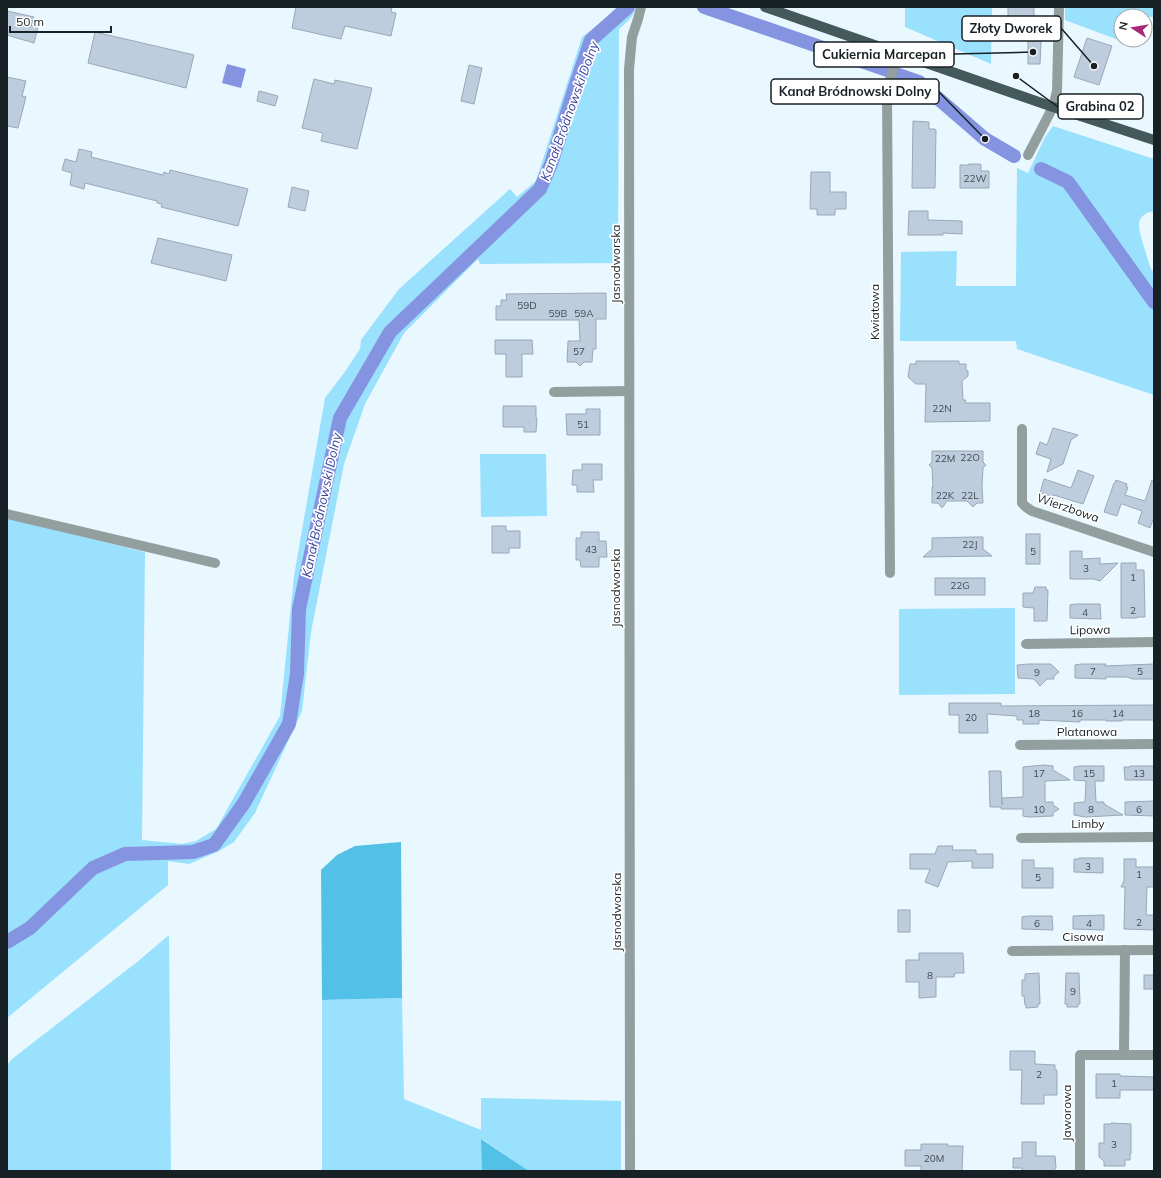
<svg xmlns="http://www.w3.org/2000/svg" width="1161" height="1178" viewBox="0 0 1161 1178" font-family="Mulish,sans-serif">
  <rect width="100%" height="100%" fill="#e9f7fe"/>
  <g fill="#9ae1fe">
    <path d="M 621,7 L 635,7 C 635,17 625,23 619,29 L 618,263 L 480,264 L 478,259 L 404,333 L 365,404 L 344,464 L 311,632 L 302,711 L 255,813 L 234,842 L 219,851 L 189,864 L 168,861 L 168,885 L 7,1018 L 7,518 L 145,552 L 142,840 L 182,844 L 196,841 L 216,829 L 280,716 L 294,576 L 325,398 L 344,373 L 360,349 L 361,340 L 399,289 L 510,189 L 517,197 L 536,181 L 582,37 Z"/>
    <path d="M 905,7 L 992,7 L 991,64 L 905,27 Z"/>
    <path d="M 1065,7 L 1154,7 L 1154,17 L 1121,16 L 1121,41 L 1065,20 Z"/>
    <path d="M 1053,126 L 1154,159 L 1154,211 C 1133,215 1139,229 1143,244 C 1146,253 1148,261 1151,269 L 1154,273 L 1154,395 L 1017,349 L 1016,341 L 900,341 L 901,252 L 957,251 L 956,286 L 1016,286 L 1017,168 L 1028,173 L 1045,137 Z"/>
    <path d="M 480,454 L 546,454 L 547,516 L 481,517 Z"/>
    <path d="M 1015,608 L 1015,694 L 899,695 L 899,609 Z"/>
    <path d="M 169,935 L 171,1171 L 7,1171 L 7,1065 L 12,1059 L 137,962 Z"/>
    <path d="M 402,998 L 404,1099 L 481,1130 L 481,1098 L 621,1101 L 621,1171 L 529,1171 L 482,1139 L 482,1171 L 322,1171 L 322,1000 Z"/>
  </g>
  <g fill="#53c0e8">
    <path d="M 401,842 L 402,998 L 322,1000 L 321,870 L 337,855 L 355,846 Z"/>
    <path d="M 481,1139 L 529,1171 L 482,1171 Z"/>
  </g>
  <path fill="#8594e0" d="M 227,64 L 246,69 L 241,88 L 222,83 Z"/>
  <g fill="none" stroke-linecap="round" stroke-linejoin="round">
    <g stroke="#8594e0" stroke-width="14">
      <path d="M 704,7 L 887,70"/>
      <path d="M 896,74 L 919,82 L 985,139 L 1014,156"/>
      <path d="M 1041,169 L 1068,182 L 1154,302"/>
      <path d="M 7,942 L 30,928 L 93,868 L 125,854 L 193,852 L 214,845 L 244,803 L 289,724 L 297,674 L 299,609 L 340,418 L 390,332 L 540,189 L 551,164 L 576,84 L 591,40 L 628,7"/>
    </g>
  </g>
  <g fill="#bdcdde" stroke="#99a8b8">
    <path d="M 296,7 L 392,7 L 391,12 L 396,13 L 391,36 L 345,26 L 341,39 L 292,28 Z"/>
    <path d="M 1008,7 L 1034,7 L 1034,19 L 1028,19 L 1027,21 L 1008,21 Z"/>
    <path d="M 7,11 L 34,17 L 31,26 L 38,27 L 34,43 L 7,35 Z"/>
    <path d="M 95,32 L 194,55 L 186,88 L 88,63 Z"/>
    <path d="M 1087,38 L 1112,46 L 1099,85 L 1074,77 Z"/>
    <path d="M 1028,41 L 1041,41 L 1040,64 L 1028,64 Z"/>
    <path d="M 469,65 L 482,68 L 474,104 L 461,101 Z"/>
    <path d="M 7,77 L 26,81 L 22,96 L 26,97 L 18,128 L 7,126 Z"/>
    <path d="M 314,79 L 334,84 L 335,80 L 372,88 L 357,149 L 321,141 L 323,133 L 302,128 Z"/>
    <path d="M 259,91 L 278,96 L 275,106 L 257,101 Z"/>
    <path d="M 913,121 L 929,122 L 929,129 L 935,129 L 936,130 L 935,188 L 912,188 Z"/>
    <path d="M 79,149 L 92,152 L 91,157 L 163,175 L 164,172 L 169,174 L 170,170 L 248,189 L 238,226 L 161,207 L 162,204 L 157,203 L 157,201 L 85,183 L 84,189 L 70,185 L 72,173 L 62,170 L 65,159 L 76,162 Z"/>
    <path d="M 969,164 L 980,164 L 981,165 L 981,171 L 989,171 L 989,188 L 960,188 L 960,165 L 969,165 Z"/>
    <path d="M 811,172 L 830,172 L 830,192 L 846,192 L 846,209 L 835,209 L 835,215 L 817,215 L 817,209 L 810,209 Z"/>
    <path d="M 292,187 L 309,191 L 305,211 L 288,207 Z"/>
    <path d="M 909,211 L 928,211 L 928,220 L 962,221 L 962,234 L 943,233 L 943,235 L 908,235 Z"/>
    <path d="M 158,238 L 232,255 L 226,281 L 151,263 Z"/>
    <path d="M 606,293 L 606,319 L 596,319 L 596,349 L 593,349 L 592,362 L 584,362 L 580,366 L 576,362 L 567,362 L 568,341 L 580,341 L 579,320 L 496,320 L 496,306 L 501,306 L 501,300 L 507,300 L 506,294 Z"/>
    <path d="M 495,340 L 532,340 L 533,354 L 522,354 L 522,377 L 506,377 L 506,354 L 495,354 Z"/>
    <path d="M 916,361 L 959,361 L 959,364 L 966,364 L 966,370 L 968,371 L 968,376 L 962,381 L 963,400 L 966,400 L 965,403 L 990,403 L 990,421 L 925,422 L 926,384 L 916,384 L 908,377 L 910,364 L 916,364 Z"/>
    <path d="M 503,406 L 536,406 L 536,417 L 537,419 L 536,432 L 524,432 L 524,427 L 503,427 Z"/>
    <path d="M 586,409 L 600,409 L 600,435 L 567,435 L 566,414 L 586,414 Z"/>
    <path d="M 1053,428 L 1078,435 L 1071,440 L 1063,464 L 1047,472 L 1051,459 L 1036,454 L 1040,442 L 1047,445 Z"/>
    <path d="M 932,451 L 983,451 L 983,462 L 986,465 L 983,468 L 982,486 L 983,503 L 977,503 L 973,507 L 967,501 L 947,501 L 942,508 L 938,503 L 932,503 L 932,487 L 933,487 L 932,468 L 929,465 L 932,462 Z"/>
    <path d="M 582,464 L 602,464 L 602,480 L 593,480 L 594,492 L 577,492 L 577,485 L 572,485 L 573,470 L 582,470 Z"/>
    <path d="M 1078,470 L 1094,476 L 1083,504 L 1054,495 L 1053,497 L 1040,493 L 1044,479 L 1071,488 Z"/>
    <path d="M 1116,480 L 1127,484 L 1126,487 L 1128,487 L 1125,495 L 1145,501 L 1152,480 L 1154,481 L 1154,517 L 1150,528 L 1138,523 L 1142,511 L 1122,504 L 1121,504 L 1117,516 L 1104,512 L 1114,483 L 1115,483 Z"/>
    <path d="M 492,526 L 506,526 L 506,531 L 520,531 L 520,548 L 509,548 L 509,553 L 492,553 Z"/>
    <path d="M 581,532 L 599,532 L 599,541 L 606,541 L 607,557 L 599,557 L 599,567 L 581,567 L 580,560 L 576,560 L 576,538 L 581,538 Z"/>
    <rect x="1026" y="534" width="14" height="30"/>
    <path d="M 974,537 L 983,537 L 983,549 L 992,556 L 923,557 L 932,549 L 932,538 Z"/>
    <path d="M 1070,551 L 1082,551 L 1082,559 L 1100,558 L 1100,564 L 1118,563 L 1100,581 L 1094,579 L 1070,579 Z"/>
    <path d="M 1121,563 L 1136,563 L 1136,570 L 1144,570 L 1145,617 L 1137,617 L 1137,618 L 1121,618 Z"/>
    <rect x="935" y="578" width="50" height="17"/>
    <path d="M 1035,587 L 1046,587 L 1046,590 L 1048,590 L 1047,621 L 1034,621 L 1034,608 L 1023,607 L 1023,593 L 1033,593 Z"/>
    <path d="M 1076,604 L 1100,604 L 1101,619 L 1070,618 L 1070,605 Z"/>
    <path d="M 1029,664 L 1051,664 L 1059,672 L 1054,676 L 1054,679 L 1047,679 L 1040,686 L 1034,679 L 1018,678 L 1017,665 Z"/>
    <path d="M 1081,664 L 1106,664 L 1105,666 L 1154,664 L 1154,679 L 1133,679 L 1127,677 L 1106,677 L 1106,679 L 1075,678 L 1075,665 Z"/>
    <path d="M 949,703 L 1001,703 L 1001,706 L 1154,705 L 1154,720 L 1122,720 L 1122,721 L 1106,721 L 1106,720 L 1080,720 L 1080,722 L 1039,720 L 1039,724 L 1023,724 L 1023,720 L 1017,720 L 1017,716 L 987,714 L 988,733 L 959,733 L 959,715 L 949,715 Z"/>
    <path d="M 1044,765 L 1053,766 L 1053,770 L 1070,780 L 1045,781 L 1045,802 L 1053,802 L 1053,805 L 1059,809 L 1053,813 L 1053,816 L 1029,817 L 1023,816 L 1023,809 L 1001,809 L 1001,807 L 990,807 L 989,771 L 1001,771 L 1002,805 L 1002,798 L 1023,797 L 1023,767 Z"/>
    <path d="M 1080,766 L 1104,766 L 1104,781 L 1095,781 L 1096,802 L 1104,802 L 1104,804 L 1123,815 L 1086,817 L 1074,815 L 1074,803 L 1085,802 L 1086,781 L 1074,780 L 1074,767 Z"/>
    <path d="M 1130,766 L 1154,766 L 1154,780 L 1125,780 L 1124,767 L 1130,767 Z"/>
    <path d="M 1154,801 L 1154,816 L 1125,815 L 1125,802 Z"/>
    <path d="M 938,846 L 953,846 L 952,850 L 976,850 L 976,854 L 993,854 L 993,868 L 972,868 L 972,861 L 948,862 L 938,887 L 925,882 L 930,869 L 910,869 L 910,854 L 935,854 Z"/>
    <path d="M 1079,858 L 1103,858 L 1103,873 L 1074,872 L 1074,859 L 1079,859 Z"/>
    <path d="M 1124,859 L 1136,859 L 1136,867 L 1154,867 L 1154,887 L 1147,887 L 1146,915 L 1154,915 L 1154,930 L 1124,929 L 1125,887 L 1121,887 L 1124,881 Z"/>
    <path d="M 1022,860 L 1034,860 L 1034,868 L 1053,868 L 1053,888 L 1022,888 Z"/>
    <rect x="898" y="910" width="12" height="22"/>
    <path d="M 1104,915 L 1104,930 L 1073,929 L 1073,916 Z"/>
    <path d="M 1028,916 L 1052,916 L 1053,930 L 1022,929 L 1022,917 Z"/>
    <path d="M 919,953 L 963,953 L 964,973 L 955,973 L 954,977 L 936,977 L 936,997 L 919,998 L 919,982 L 906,982 L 906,960 L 919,960 Z"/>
    <path d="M 1039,973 L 1040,1004 L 1038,1004 L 1038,1007 L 1026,1008 L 1026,1005 L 1025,1005 L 1024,996 L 1022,996 L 1022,980 L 1025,980 L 1025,974 Z"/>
    <path d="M 1066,973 L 1079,973 L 1080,1004 L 1078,1004 L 1078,1007 L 1067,1007 L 1067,1004 L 1065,1004 Z"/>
    <rect x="1144" y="975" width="10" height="14"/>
    <path d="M 1010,1051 L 1035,1051 L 1035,1064 L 1055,1065 L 1055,1070 L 1057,1070 L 1057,1095 L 1044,1095 L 1044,1104 L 1021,1104 L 1022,1070 L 1010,1070 Z"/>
    <path d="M 1096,1074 L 1120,1074 L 1120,1076 L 1154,1077 L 1154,1090 L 1120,1090 L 1120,1098 L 1096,1098 Z"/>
    <path d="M 1111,1123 L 1131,1124 L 1131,1154 L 1130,1154 L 1130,1160 L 1125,1160 L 1125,1166 L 1104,1166 L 1104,1161 L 1099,1157 L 1099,1143 L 1104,1143 L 1104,1124 L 1111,1124 Z"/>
    <path d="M 1022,1142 L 1036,1142 L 1036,1156 L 1055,1156 L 1056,1168 L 1053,1171 L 1022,1171 L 1022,1168 L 1013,1168 L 1013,1158 L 1022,1158 Z"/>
    <path d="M 921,1144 L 948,1144 L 947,1146 L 963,1146 L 962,1171 L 921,1171 L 921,1166 L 905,1166 L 905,1150 L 921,1150 Z"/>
  </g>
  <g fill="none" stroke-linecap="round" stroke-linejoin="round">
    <g stroke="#939f9f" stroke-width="10">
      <path d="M 1028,155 L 1053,107 L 1057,91 L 1059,7"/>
      <path d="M 554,392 L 629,391"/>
      <path d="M 1022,429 L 1022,503 L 1026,507 L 1032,511 L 1154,552"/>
      <path d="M 7,514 L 215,563"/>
      <path d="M 890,573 L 887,90 L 898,53"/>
      <path d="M 1026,644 L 1154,642"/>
      <path d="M 1020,745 L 1154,744"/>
      <path d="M 1021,838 L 1154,837"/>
      <path d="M 1012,951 L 1154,950"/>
      <path d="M 1124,1055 L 1125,950"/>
      <path d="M 630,1171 L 629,69 L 632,37 L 638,19 L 641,7"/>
      <path d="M 1080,1171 L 1080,1055 L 1154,1055"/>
    </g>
    <path stroke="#44595a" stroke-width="10" d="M 765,7 L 1053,107 L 1154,140"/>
  </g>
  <g text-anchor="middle" stroke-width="3.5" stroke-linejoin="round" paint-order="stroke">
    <g font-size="10" fill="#404b52">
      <text x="975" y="182">22W</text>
      <text x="527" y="309">59D</text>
      <text x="558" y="317">59B</text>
      <text x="584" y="317">59A</text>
      <text x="579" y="355">57</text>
      <text x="942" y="412">22N</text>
      <text x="583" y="428">51</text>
      <text x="970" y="461">22O</text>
      <text x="945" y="462">22M</text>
      <text x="945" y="499">22K</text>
      <text x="970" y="499">22L</text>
      <text x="970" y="548">22J</text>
      <text x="591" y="553">43</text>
      <text x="1033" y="555">5</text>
      <text x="1086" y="572">3</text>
      <text x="1133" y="581">1</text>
      <text x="960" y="589">22G</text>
      <text x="1133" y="614">2</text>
      <text x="1085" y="616">4</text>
      <text x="1093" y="675">7</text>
      <text x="1140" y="675">5</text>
      <text x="1037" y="676">9</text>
      <text x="1034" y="717">18</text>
      <text x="1077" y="717">16</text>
      <text x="1118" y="717">14</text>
      <text x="971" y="721">20</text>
      <text x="1039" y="777">17</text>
      <text x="1089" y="777">15</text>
      <text x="1139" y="777">13</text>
      <text x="1039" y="813">10</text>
      <text x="1091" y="813">8</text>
      <text x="1139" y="813">6</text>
      <text x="1088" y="870">3</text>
      <text x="1139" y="878">1</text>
      <text x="1038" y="881">5</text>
      <text x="1139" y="926">2</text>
      <text x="1037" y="927">6</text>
      <text x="1089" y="927">4</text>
      <text x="930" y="979">8</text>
      <text x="1073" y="995">9</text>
      <text x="1039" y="1078">2</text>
      <text x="1114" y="1087">1</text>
      <text x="1114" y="1148">3</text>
      <text x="934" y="1162">20M</text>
    </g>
    <g font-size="12" fill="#172024" stroke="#fff">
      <text transform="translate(616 264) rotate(-90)" y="4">Jasnodworska</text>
      <text transform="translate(875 312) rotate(-90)" y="4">Kwiatowa</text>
      <text transform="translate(1068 508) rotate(19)" y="4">Wierzbowa</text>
      <text transform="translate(616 588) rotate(-90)" y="4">Jasnodworska</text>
      <text transform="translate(1090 630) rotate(-1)" y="4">Lipowa</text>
      <text x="1087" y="736">Platanowa</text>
      <text x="1088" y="828">Limby</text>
      <text transform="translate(617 912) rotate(-90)" y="4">Jasnodworska</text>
      <text x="1083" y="941">Cisowa</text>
      <text transform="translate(1067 1113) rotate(-90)" y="4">Jaworowa</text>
    </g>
    <g font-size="13" font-style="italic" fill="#3c459e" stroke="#fff">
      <text transform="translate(569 111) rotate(-70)" y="5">Kanał Bródnowski Dolny</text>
      <text transform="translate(321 505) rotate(-78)" y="5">Kanał Bródnowski Dolny</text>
    </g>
  </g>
  <path fill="none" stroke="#172024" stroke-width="1.5" d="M1094 66L1061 28M1033 52L954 54M985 139L939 92M1016 76L1058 107"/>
  <g fill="#172024" stroke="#fff" stroke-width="1.5">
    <circle cx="1094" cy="66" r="4"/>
    <circle cx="1033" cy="52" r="4"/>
    <circle cx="985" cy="139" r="4"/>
    <circle cx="1016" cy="76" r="4"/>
  </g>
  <g fill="#fff" stroke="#172024" stroke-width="1.5">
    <rect x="962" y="16" width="99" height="25" rx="4"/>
    <rect x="814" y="42" width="140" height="25" rx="4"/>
    <rect x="771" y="79" width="168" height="25" rx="4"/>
    <rect x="1058" y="94" width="85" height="25" rx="4"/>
  </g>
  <g font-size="13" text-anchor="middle" font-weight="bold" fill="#172024">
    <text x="1011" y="33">Złoty Dworek</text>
    <text x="884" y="59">Cukiernia Marcepan</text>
    <text x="855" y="96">Kanał Bródnowski Dolny</text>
    <text x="1100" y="111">Grabina 02</text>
  </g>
  <rect width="1161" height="1178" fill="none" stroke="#172024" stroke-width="16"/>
  <g transform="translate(1133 28) rotate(282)"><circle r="19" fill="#ffffff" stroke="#a2a6a7"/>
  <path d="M0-3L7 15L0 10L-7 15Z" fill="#a92978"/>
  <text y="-6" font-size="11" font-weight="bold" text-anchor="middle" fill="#172024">N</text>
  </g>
  <path d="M10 26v6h101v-6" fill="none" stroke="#172024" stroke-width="2"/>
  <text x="16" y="26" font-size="12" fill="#172024" stroke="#ffffff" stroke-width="3" paint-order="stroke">50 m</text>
</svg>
